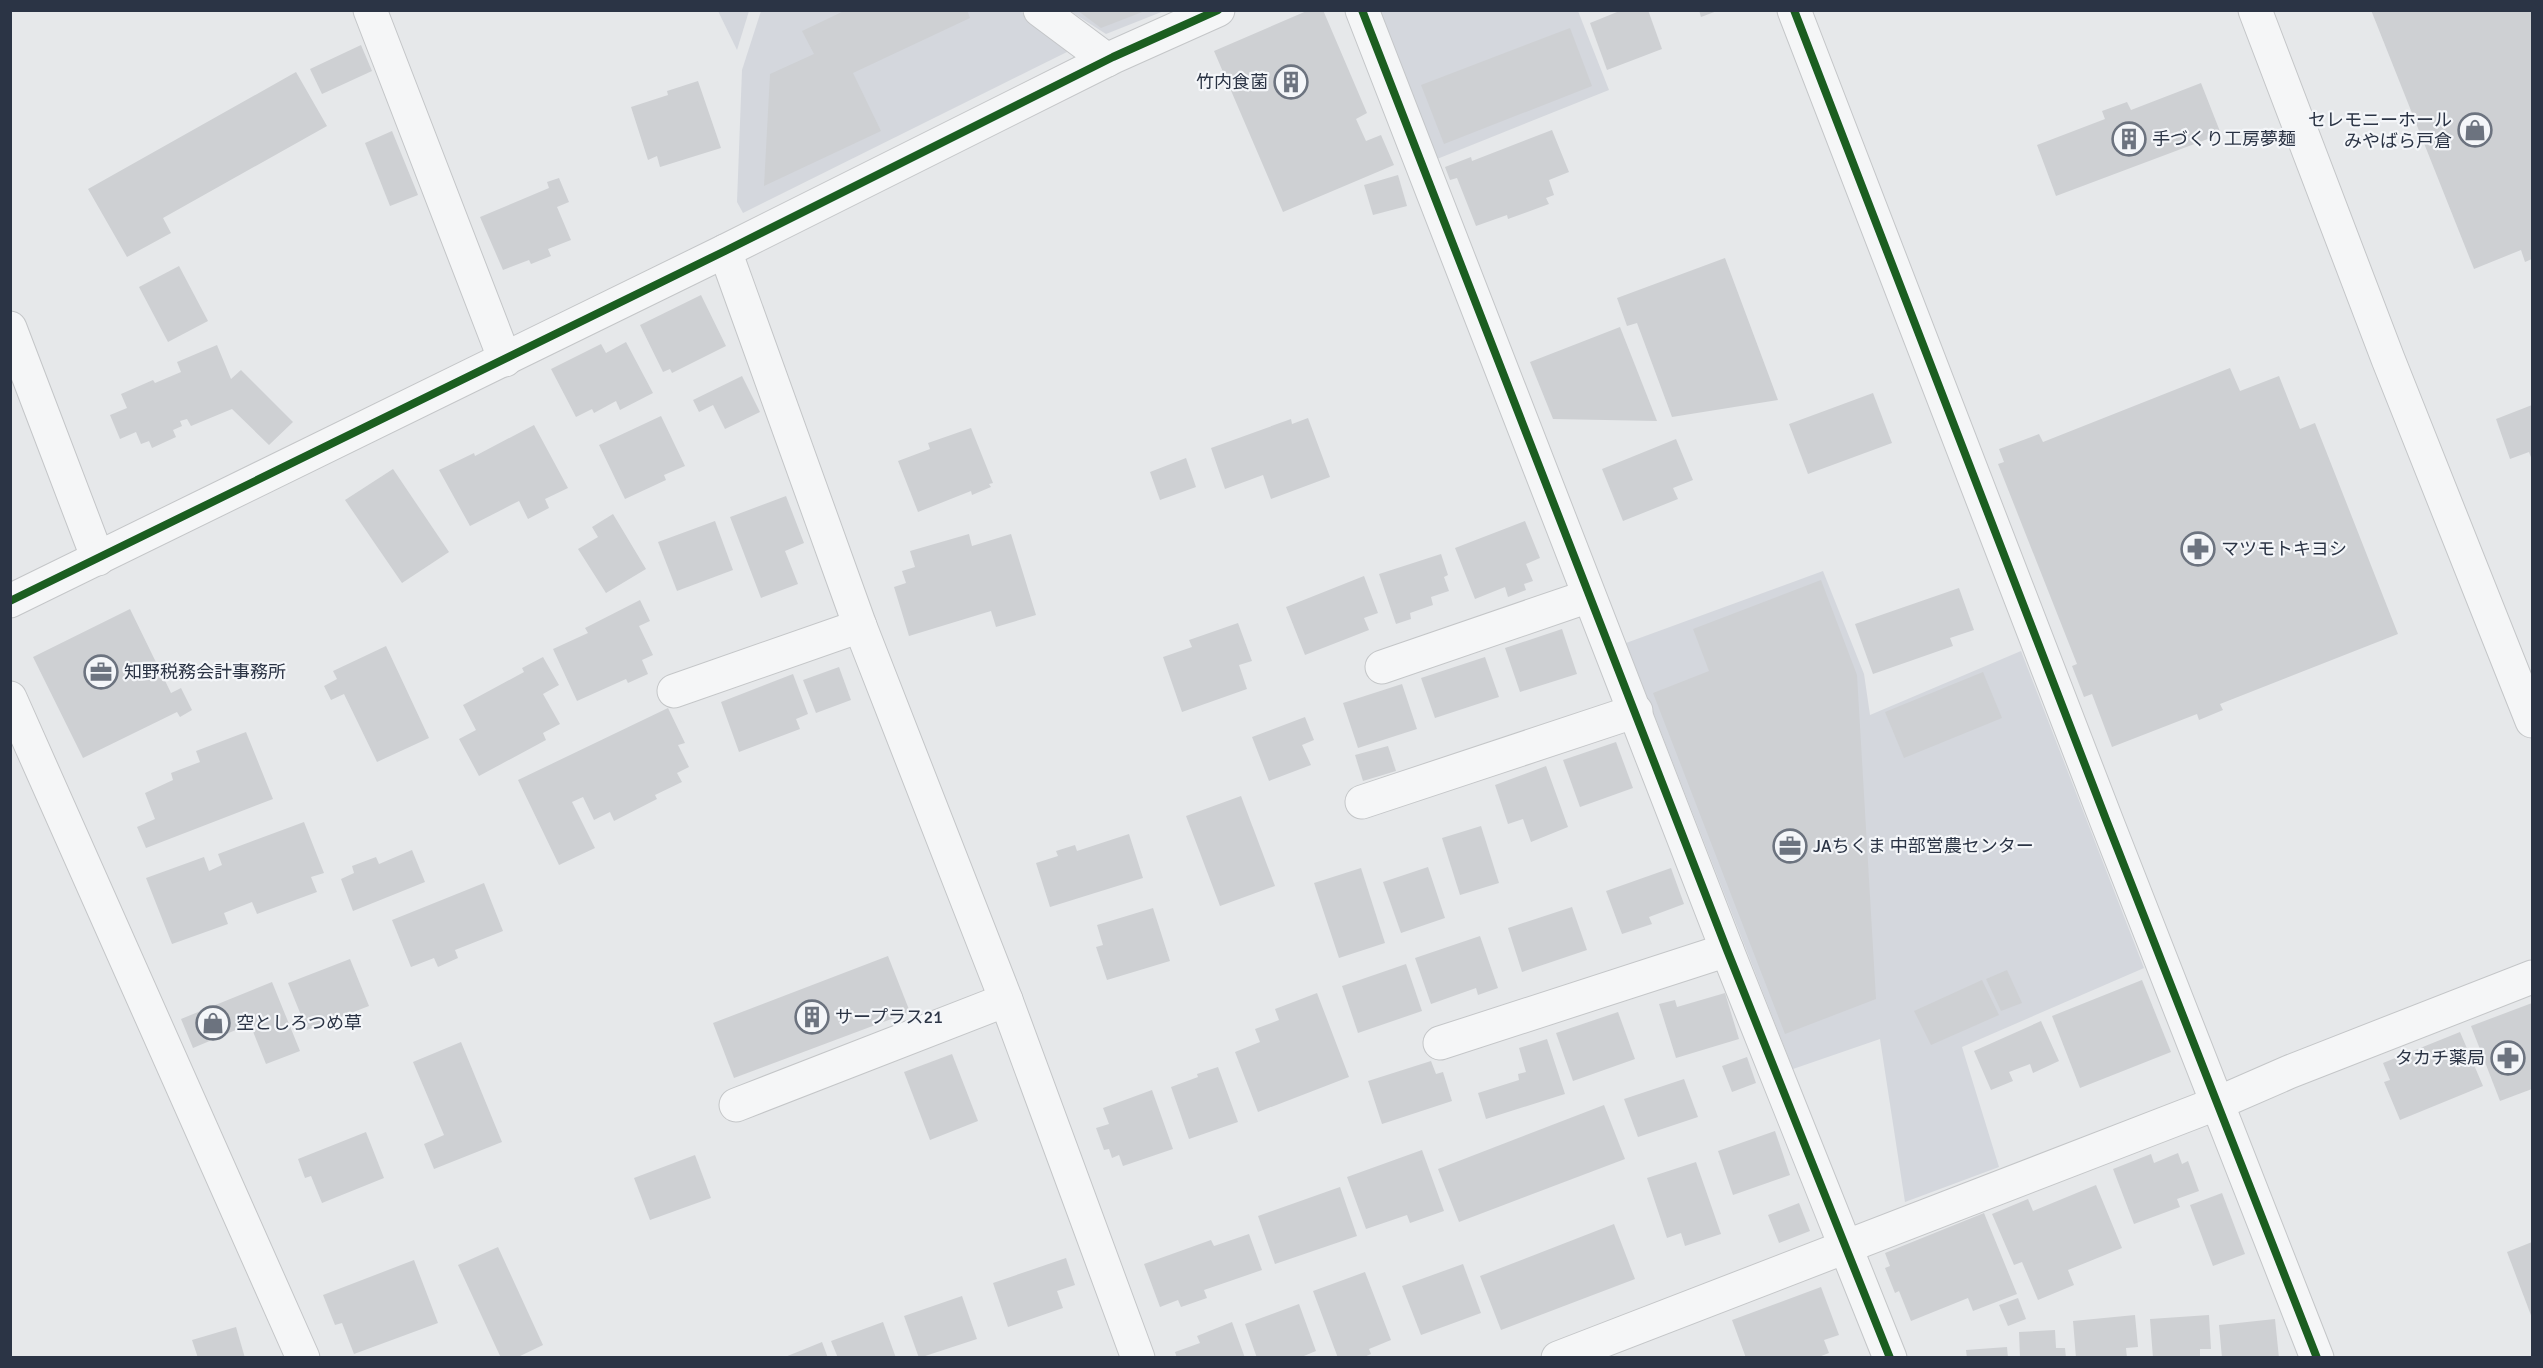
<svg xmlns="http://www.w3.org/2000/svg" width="2543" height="1368" viewBox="0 0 2543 1368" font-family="Signika,'Noto Sans JP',sans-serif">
  <rect width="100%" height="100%" fill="#e6e8ea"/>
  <g fill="#d4d7dd">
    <path d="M 718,11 L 749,11 L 737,50 Z"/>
    <path d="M 761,11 L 1020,11 L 1073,49 L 743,213 L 737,202 L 742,70 Z"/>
    <path d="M 1070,11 L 1164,11 L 1106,34 Z"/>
    <path d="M 1380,11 L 1578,11 L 1609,90 L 1437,159 Z"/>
    <path d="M 1823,571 L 1864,674 L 1870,715 L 2021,651 L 2144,968 L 1962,1047 L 1999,1167 L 1905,1202 L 1880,1039 L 1793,1069 L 1626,643 Z"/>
  </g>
  <g fill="#ced0d3">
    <path d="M 846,10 L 967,10 L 970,18 L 853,73 L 881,131 L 764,186 L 770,74 L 814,54 L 802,31 Z"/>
    <path d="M 1077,10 L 1145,10 L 1145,11 L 1101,28 Z"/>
    <path d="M 1309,10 L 1323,10 L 1367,113 L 1356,119 L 1366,141 L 1381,135 L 1394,165 L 1283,212 L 1214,51 Z"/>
    <path d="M 1622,10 L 1648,10 L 1662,49 L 1607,70 L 1590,23 Z"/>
    <path d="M 1699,10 L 1717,10 L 1717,11 L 1701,17 Z"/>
    <path d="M 2371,10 L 2532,10 L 2532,259 L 2525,262 L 2521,250 L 2474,269 Z"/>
    <path d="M 1570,28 L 1592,86 L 1444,144 L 1421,85 Z"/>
    <path d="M 361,45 L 372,71 L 322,94 L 310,69 Z"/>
    <path d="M 296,72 L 327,126 L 163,218 L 171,233 L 127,257 L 88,189 Z"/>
    <path d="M 698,81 L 721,148 L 660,167 L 657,156 L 648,160 L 631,107 L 668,95 L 667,91 Z"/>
    <path d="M 2201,83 L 2221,134 L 2056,196 L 2037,145 L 2105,119 L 2102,111 L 2127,102 L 2131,110 Z"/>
    <path d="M 1552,130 L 1569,172 L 1549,180 L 1554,195 L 1546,198 L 1549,204 L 1508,219 L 1507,215 L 1476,226 L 1457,178 L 1450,180 L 1445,167 L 1471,157 L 1472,161 Z"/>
    <path d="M 392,131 L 418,195 L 390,206 L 365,143 Z"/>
    <path d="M 1398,175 L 1407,206 L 1373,215 L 1364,185 Z"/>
    <path d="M 559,178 L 569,202 L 557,207 L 571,240 L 548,249 L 551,256 L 531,264 L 529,260 L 503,270 L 480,217 L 549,188 L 547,182 Z"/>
    <path d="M 1725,258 L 1778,400 L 1672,417 L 1637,323 L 1627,326 L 1617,298 Z"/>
    <path d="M 179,266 L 208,321 L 168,342 L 139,287 Z"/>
    <path d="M 701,295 L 726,346 L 672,373 L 670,369 L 663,372 L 640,325 Z"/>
    <path d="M 1620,327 L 1657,421 L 1553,419 L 1530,362 Z"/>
    <path d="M 626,342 L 653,393 L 620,410 L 616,401 L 594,413 L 592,409 L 576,417 L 551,369 L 601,344 L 606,353 Z"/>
    <path d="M 217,345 L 231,379 L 241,370 L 293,422 L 269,445 L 232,409 L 191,426 L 187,419 L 180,421 L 182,426 L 173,430 L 176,437 L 152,448 L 149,441 L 141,444 L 136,432 L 120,439 L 110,415 L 127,408 L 121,394 L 153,380 L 155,383 L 181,372 L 177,362 Z"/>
    <path d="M 2230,368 L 2240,391 L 2279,376 L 2300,429 L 2315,423 L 2398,634 L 2220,704 L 2223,710 L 2199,720 L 2197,714 L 2112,747 L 2092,694 L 2084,697 L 2072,666 L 2077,664 L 1998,464 L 2004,462 L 1999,449 L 2039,434 L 2043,442 Z"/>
    <path d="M 742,376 L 760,412 L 725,429 L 713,405 L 699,412 L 693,400 Z"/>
    <path d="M 1873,393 L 1892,443 L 1808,474 L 1789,424 Z"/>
    <path d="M 2532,405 L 2532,460 L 2529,452 L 2510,459 L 2496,419 Z"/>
    <path d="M 661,416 L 685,466 L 664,475 L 666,480 L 625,499 L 599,445 Z"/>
    <path d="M 1308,418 L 1330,477 L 1271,499 L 1263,475 L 1225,489 L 1211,448 L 1291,419 L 1292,424 Z"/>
    <path d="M 534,425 L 568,488 L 545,499 L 549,508 L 528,519 L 519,501 L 470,526 L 439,470 L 474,453 L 475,456 Z"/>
    <path d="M 971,428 L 993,483 L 989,484 L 991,487 L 972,495 L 971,491 L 918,512 L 898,461 L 930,449 L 928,443 Z"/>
    <path d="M 1676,439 L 1693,480 L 1673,488 L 1678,499 L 1623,521 L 1602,469 Z"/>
    <path d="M 1186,458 L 1196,487 L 1160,500 L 1150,472 Z"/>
    <path d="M 393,469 L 449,552 L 402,583 L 345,500 Z"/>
    <path d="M 786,496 L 804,543 L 785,551 L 798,584 L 761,598 L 730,517 Z"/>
    <path d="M 613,514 L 646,569 L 606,593 L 578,549 L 598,537 L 592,527 Z"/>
    <path d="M 715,521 L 733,570 L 677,591 L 658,542 Z"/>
    <path d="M 1525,521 L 1540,558 L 1526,564 L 1533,581 L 1524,584 L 1526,590 L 1508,597 L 1505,587 L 1475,599 L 1455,548 Z"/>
    <path d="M 969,534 L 972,546 L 1011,534 L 1036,615 L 996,627 L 991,611 L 909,636 L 894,587 L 906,583 L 902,571 L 915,567 L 910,551 Z"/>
    <path d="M 1441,554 L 1448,575 L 1444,577 L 1449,591 L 1431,597 L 1433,605 L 1410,613 L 1411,619 L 1396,624 L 1379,574 Z"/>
    <path d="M 1364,576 L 1378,613 L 1364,618 L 1369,630 L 1305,655 L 1286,607 Z"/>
    <path d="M 1821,580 L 1857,675 L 1876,999 L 1785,1034 L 1653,693 L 1709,671 L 1693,629 Z"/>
    <path d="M 1959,588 L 1974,630 L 1950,638 L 1953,646 L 1873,674 L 1855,624 Z"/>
    <path d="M 640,600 L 650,621 L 639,626 L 653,655 L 642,660 L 648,674 L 628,683 L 626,679 L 577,701 L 553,649 L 588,633 L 585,628 Z"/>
    <path d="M 130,609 L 171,693 L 181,688 L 192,710 L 180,717 L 177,712 L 83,758 L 33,657 Z"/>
    <path d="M 1238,623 L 1252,661 L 1239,665 L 1247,689 L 1182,712 L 1163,657 L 1192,647 L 1189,640 Z"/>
    <path d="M 1562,629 L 1577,674 L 1520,692 L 1505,648 Z"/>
    <path d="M 386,646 L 429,738 L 377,762 L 344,694 L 331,700 L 324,686 L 337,679 L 333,671 Z"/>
    <path d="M 543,657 L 559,685 L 543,694 L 560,724 L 543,733 L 546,740 L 479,776 L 459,739 L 476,730 L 463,705 L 524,672 L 522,668 Z"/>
    <path d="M 1485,657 L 1499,697 L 1435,718 L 1421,678 Z"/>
    <path d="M 839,667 L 851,700 L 816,713 L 803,680 Z"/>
    <path d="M 1983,672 L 2002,718 L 1904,758 L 1885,712 Z"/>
    <path d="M 793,674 L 808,714 L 796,719 L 800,729 L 739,752 L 721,702 Z"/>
    <path d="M 1402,684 L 1417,729 L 1358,748 L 1343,703 Z"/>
    <path d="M 668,708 L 685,743 L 678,745 L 689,767 L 677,773 L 682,782 L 655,795 L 657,799 L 614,821 L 610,812 L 594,820 L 583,797 L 572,802 L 595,848 L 559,865 L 518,780 Z"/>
    <path d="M 1305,717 L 1314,740 L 1302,745 L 1311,765 L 1269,781 L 1252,737 Z"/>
    <path d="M 246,732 L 273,799 L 146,848 L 137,827 L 155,819 L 145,793 L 173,780 L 171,773 L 200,762 L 196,751 Z"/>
    <path d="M 1616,742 L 1633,788 L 1580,807 L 1563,760 Z"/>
    <path d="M 1388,746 L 1396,771 L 1363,781 L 1355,755 Z"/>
    <path d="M 1546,766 L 1568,827 L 1531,842 L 1523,819 L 1508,824 L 1495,785 Z"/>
    <path d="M 1241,796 L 1275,886 L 1220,906 L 1186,816 Z"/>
    <path d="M 304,822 L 324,873 L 311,877 L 317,892 L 257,914 L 252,902 L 224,913 L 228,924 L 172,944 L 146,878 L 204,857 L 209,871 L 222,865 L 218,854 Z"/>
    <path d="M 1481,826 L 1499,883 L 1460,895 L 1442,838 Z"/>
    <path d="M 1129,834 L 1143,878 L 1050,907 L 1036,863 L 1058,856 L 1056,851 L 1075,845 L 1077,851 Z"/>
    <path d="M 412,850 L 425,882 L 353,911 L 341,879 L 354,873 L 352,866 L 376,857 L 379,864 Z"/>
    <path d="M 1428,867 L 1445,918 L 1401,933 L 1383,882 Z"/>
    <path d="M 1361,868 L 1385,943 L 1339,958 L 1314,883 Z"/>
    <path d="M 1671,868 L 1684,904 L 1649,917 L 1652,924 L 1622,934 L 1606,891 Z"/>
    <path d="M 484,883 L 503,931 L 455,950 L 458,958 L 438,967 L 434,958 L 411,967 L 392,920 Z"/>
    <path d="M 1572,907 L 1587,950 L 1522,972 L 1508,928 Z"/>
    <path d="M 1153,908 L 1170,961 L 1107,980 L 1096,947 L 1103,945 L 1097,925 Z"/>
    <path d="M 1480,936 L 1498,988 L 1478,995 L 1476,988 L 1431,1004 L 1415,958 Z"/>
    <path d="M 888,956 L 910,1012 L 734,1078 L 713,1023 Z"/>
    <path d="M 350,959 L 369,1006 L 307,1030 L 288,983 Z"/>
    <path d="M 1406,964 L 1422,1011 L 1358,1033 L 1342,986 Z"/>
    <path d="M 2007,970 L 2022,1003 L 2001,1011 L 1986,979 Z"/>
    <path d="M 1982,980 L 1999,1015 L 1931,1045 L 1914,1011 Z"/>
    <path d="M 2142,980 L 2171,1052 L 2080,1088 L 2052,1016 Z"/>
    <path d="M 272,982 L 300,1051 L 266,1064 L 250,1024 L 193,1048 L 181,1019 Z"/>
    <path d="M 1317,993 L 1349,1077 L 1258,1112 L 1235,1052 L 1260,1042 L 1255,1029 L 1279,1020 L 1275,1009 Z"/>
    <path d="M 1725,993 L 1739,1039 L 1676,1058 L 1659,1004 L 1675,1000 L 1677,1007 Z"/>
    <path d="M 2532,1003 L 2532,1089 L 2500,1101 L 2471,1026 Z"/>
    <path d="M 1618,1012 L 1635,1059 L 1573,1081 L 1556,1033 Z"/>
    <path d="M 2041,1021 L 2059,1061 L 2033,1073 L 2030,1064 L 2009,1072 L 2013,1081 L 1991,1090 L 1974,1051 Z"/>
    <path d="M 2460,1032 L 2483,1086 L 2400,1120 L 2384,1082 L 2390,1080 L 2383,1063 Z"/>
    <path d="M 1547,1039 L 1565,1094 L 1486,1119 L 1478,1093 L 1519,1080 L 1518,1074 L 1526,1072 L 1519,1048 Z"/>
    <path d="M 461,1042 L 502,1142 L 434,1169 L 424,1144 L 444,1135 L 413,1062 Z"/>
    <path d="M 952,1054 L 978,1121 L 930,1140 L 904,1072 Z"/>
    <path d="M 1747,1057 L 1756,1083 L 1732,1092 L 1722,1066 Z"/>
    <path d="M 1431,1061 L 1436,1074 L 1443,1072 L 1452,1101 L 1382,1124 L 1368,1081 Z"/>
    <path d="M 1218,1067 L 1238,1122 L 1189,1139 L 1171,1087 L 1198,1077 L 1197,1074 Z"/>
    <path d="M 1684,1079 L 1698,1117 L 1638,1137 L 1624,1099 Z"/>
    <path d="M 1152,1090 L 1173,1149 L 1123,1166 L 1119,1155 L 1112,1158 L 1109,1149 L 1104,1150 L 1096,1128 L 1109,1124 L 1103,1108 Z"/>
    <path d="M 1604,1105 L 1625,1159 L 1459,1222 L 1438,1169 Z"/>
    <path d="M 1775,1131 L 1790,1175 L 1733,1195 L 1718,1151 Z"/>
    <path d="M 366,1132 L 384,1178 L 322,1203 L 311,1176 L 305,1178 L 298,1159 Z"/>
    <path d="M 1422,1150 L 1444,1211 L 1410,1223 L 1407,1215 L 1366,1229 L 1347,1177 Z"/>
    <path d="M 2178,1153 L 2182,1164 L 2188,1161 L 2199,1191 L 2177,1199 L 2180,1207 L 2134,1224 L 2113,1169 L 2151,1154 L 2154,1163 Z"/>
    <path d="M 695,1155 L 711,1198 L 650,1220 L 634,1178 Z"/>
    <path d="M 1696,1162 L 1721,1234 L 1685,1246 L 1681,1233 L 1667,1238 L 1647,1178 Z"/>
    <path d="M 2096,1185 L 2122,1248 L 2068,1270 L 2074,1285 L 2038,1300 L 2022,1262 L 2014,1265 L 1992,1214 L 2028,1199 L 2033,1211 Z"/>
    <path d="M 1340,1187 L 1357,1236 L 1275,1264 L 1258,1216 Z"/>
    <path d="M 2222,1193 L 2245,1254 L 2213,1266 L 2190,1205 Z"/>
    <path d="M 1799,1203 L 1810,1231 L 1779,1243 L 1768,1215 Z"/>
    <path d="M 1984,1213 L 2017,1294 L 1973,1311 L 1968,1298 L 1911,1321 L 1899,1291 L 1895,1293 L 1885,1268 L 1890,1266 L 1885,1253 Z"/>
    <path d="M 1614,1224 L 1635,1279 L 1501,1330 L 1480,1276 Z"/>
    <path d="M 1249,1234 L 1262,1270 L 1204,1290 L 1207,1298 L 1181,1307 L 1178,1300 L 1160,1307 L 1144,1264 L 1211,1240 L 1214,1246 Z"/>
    <path d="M 2532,1242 L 2532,1318 L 2507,1252 Z"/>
    <path d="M 498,1247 L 543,1345 L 516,1358 L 501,1358 L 458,1265 Z"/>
    <path d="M 1066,1258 L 1075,1285 L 1057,1291 L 1063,1308 L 1008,1327 L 993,1283 Z"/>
    <path d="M 414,1260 L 438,1323 L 354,1354 L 342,1323 L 335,1325 L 323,1295 Z"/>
    <path d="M 1463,1264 L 1481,1313 L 1421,1335 L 1402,1286 Z"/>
    <path d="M 1365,1272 L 1391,1340 L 1369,1349 L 1371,1354 L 1362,1358 L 1338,1358 L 1313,1291 Z"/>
    <path d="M 1821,1287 L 1839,1335 L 1824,1340 L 1829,1353 L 1816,1358 L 1746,1358 L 1732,1320 Z"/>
    <path d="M 962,1296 L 977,1339 L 919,1358 L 904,1316 Z"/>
    <path d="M 2018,1298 L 2026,1319 L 2008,1326 L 1999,1305 Z"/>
    <path d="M 1299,1304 L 1316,1351 L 1299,1358 L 1257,1358 L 1245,1324 Z"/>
    <path d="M 2135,1315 L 2138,1347 L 2126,1348 L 2127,1358 L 2076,1358 L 2073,1321 Z"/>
    <path d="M 2209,1315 L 2211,1349 L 2200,1349 L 2200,1358 L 2153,1358 L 2150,1319 Z"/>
    <path d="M 2275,1319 L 2279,1358 L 2222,1358 L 2219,1325 Z"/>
    <path d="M 883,1322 L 896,1358 L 838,1358 L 831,1341 Z"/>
    <path d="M 1232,1322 L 1245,1358 L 1177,1358 L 1175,1352 L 1200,1343 L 1197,1336 Z"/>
    <path d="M 236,1327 L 245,1358 L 198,1358 L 192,1340 Z"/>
    <path d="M 2055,1330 L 2056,1348 L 2065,1348 L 2066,1358 L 2020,1358 L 2019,1332 Z"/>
    <path d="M 822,1342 L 828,1358 L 785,1358 L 785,1357 Z"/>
    <path d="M 2007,1347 L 2008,1358 L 1967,1358 L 1966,1350 Z"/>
  </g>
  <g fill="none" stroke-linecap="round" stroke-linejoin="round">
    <defs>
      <g id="minor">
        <path d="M 370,10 L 505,360"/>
        <path d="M 1040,10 L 1107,60"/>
        <path d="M 1362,10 L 1727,950 L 1890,1358"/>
        <path d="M 1794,10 L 2107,822 L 2317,1358"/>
        <path d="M 2255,10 L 2388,359 L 2532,721"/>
        <path d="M 725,251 L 860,626 L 1006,1000 L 1138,1358"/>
        <path d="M 10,328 L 98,559"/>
        <path d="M 10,601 L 725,251 L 1113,57 L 1218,10"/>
        <path d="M 1382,667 L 1589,596"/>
        <path d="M 674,691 L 860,626"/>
        <path d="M 10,698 L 303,1358"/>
        <path d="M 1362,802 L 1636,711"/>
        <path d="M 1440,1043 L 1727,950"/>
        <path d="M 736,1105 L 1006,1000"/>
        <path d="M 1558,1358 L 2218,1103 L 2289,1072 L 2532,977"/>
      </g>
    </defs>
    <use href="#minor" stroke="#c4c6c8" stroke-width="35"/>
    <use href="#minor" stroke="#f5f6f7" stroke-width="33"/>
    <defs>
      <g id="cycleway">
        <path d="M 1362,10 L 1727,950 L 1890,1358"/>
        <path d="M 1794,10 L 2107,822 L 2317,1358"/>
        <path d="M 10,601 L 725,251 L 1113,57 L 1218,10"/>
      </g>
    </defs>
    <use href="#cycleway" stroke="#f4f6f9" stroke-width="11"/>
    <use href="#cycleway" stroke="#1b5e20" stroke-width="8"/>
  </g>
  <defs>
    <symbol id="building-ring" viewBox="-11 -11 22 22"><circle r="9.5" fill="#f4f6f9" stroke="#6c737f" stroke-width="1.5"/><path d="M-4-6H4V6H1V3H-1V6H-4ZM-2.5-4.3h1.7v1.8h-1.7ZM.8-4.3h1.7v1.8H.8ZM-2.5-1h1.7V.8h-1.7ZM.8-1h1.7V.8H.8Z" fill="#6c737f"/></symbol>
    <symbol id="shop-ring" viewBox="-11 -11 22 22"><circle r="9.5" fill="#f4f6f9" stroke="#6c737f" stroke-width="1.5"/><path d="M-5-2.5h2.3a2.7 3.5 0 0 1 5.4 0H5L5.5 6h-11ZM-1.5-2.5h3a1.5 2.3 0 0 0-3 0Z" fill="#6c737f"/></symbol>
    <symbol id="pharmacy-ring" viewBox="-11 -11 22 22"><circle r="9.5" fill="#f4f6f9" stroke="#6c737f" stroke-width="1.5"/><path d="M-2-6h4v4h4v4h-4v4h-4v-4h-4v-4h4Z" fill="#6c737f"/></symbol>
    <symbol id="office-ring" viewBox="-11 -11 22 22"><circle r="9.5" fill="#f4f6f9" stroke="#6c737f" stroke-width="1.5"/><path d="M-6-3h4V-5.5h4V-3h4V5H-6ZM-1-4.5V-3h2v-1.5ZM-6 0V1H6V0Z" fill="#6c737f"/></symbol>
  </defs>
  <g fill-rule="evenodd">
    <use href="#building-ring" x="1272" y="63" width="38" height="38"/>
    <use href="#shop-ring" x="2456" y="111" width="38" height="38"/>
    <use href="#building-ring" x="2110" y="120" width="38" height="38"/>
    <use href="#pharmacy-ring" x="2179" y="530" width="38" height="38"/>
    <use href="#office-ring" x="82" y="653" width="38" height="38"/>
    <use href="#office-ring" x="1771" y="827" width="38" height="38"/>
    <use href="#building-ring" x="793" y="998" width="38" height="38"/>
    <use href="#shop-ring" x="194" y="1004" width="38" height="38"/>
    <use href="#pharmacy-ring" x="2489" y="1039" width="38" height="38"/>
  </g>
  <g text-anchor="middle" stroke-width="4.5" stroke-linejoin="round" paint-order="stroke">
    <g font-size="18" fill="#2b3445" stroke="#f4f6f9" text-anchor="start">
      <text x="1268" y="88" text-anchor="end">竹内食菌</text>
      <text x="2452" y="126" text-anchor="end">セレモニーホール<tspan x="2452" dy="21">みやばら戸倉</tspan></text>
      <text x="2152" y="145">手づくり工房夢麺</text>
      <text x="2221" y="555">マツモトキヨシ</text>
      <text x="124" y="678">知野税務会計事務所</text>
      <text x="1813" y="852">JAちくま 中部営農センター</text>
      <text x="835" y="1023">サープラス21</text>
      <text x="236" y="1029">空としろつめ草</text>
      <text x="2485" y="1064" text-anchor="end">タカチ薬局</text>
    </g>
  </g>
  <rect width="2543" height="1368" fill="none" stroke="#2b3445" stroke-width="24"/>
</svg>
